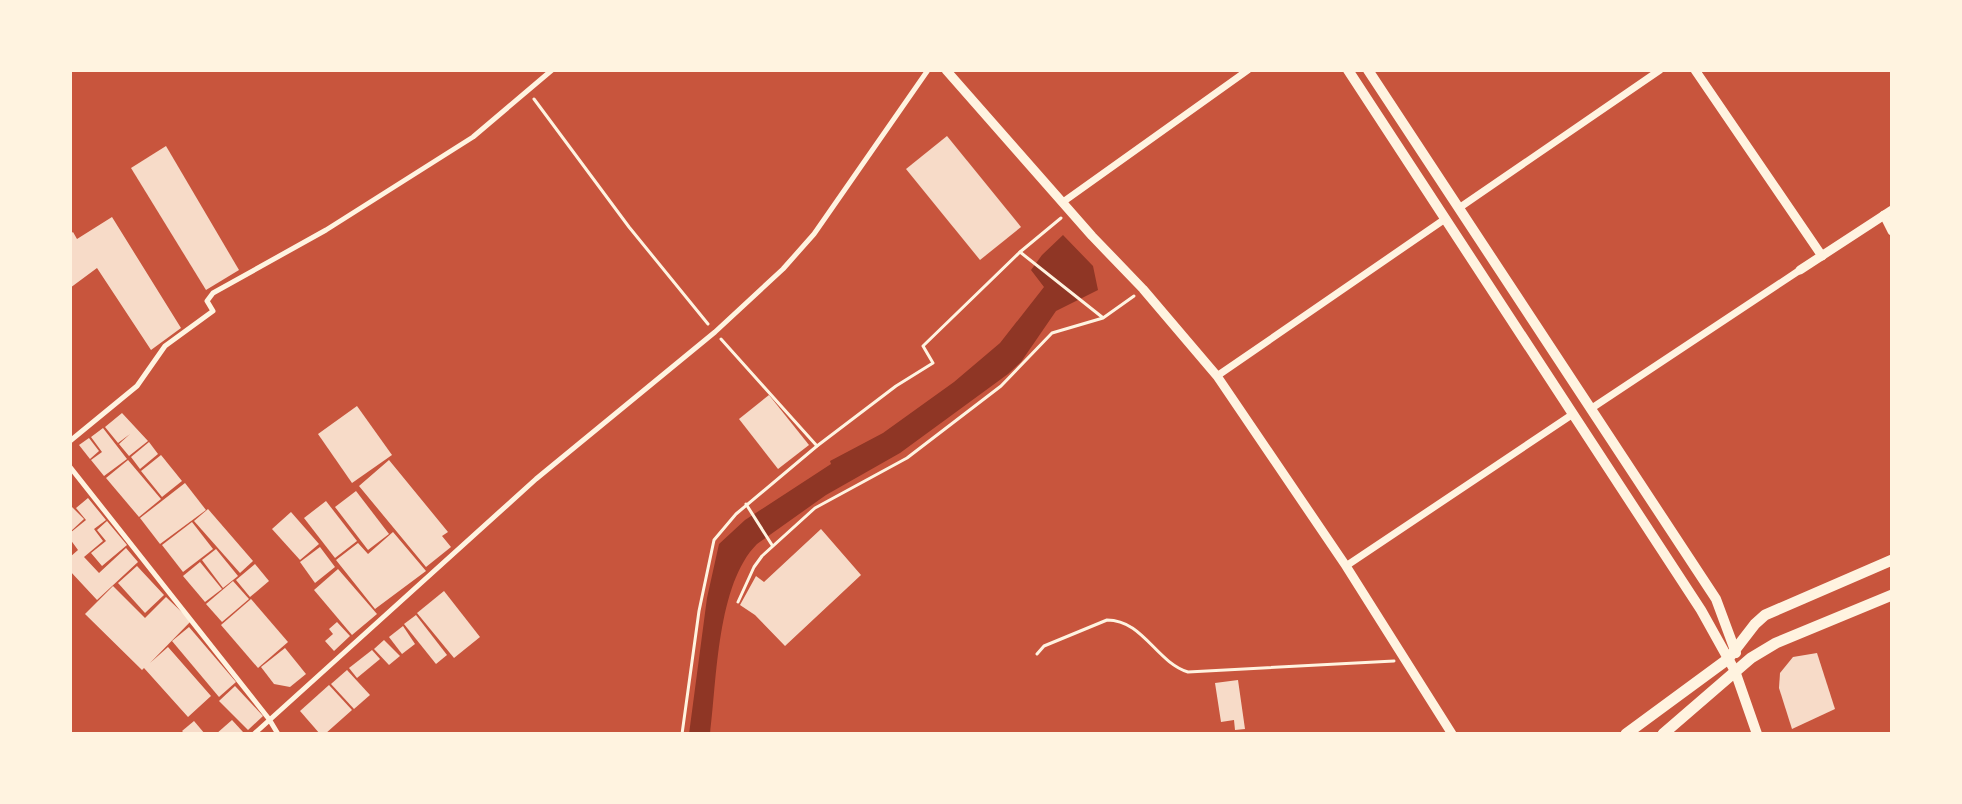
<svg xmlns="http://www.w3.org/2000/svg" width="1962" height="804" viewBox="0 0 1962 804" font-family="Helvetica,sans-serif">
  <rect width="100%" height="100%" fill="#c8553d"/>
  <path fill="#8f3625" d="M 1063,235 L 1093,266 L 1098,290 L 1056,311 L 1021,362 L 1008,374 L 900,453 L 826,495 L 757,544 C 717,584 717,679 710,734 L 689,734 L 707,598 L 719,544 L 745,520 L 831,464 L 830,461 L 883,433 L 954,382 L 1000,343 L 1044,287 L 1031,270 L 1042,255 Z"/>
  <g fill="#f7dbc8">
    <path d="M 947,136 L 1021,227 L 980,260 L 906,169 Z"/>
    <path d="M 166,146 L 239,270 L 206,290 L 131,168 Z"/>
    <path d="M 112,217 L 181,328 L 151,350 L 97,268 L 70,288 L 70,234 L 73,232 L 77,239 Z"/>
    <path d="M 769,395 L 809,445 L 778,469 L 739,419 Z"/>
    <path d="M 357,406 L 392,455 L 352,483 L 318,434 Z"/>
    <path d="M 122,413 L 148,441 L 129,456 L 119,444 L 130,434 L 118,443 L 105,427 Z"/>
    <path d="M 103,428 L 127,459 L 104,476 L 91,460 L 102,452 L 91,437 Z"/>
    <path d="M 89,438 L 99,451 L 90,459 L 79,445 Z"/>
    <path d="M 149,442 L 158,454 L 140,469 L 131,457 Z"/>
    <path d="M 161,455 L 182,481 L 162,497 L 141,471 Z"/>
    <path d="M 128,460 L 161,499 L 139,517 L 106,478 Z"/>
    <path d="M 389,460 L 448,532 L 442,536 L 451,547 L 426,567 L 359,486 Z"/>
    <path d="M 185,483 L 206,510 L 160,544 L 140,518 Z"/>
    <path d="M 356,491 L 389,534 L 368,550 L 335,507 Z"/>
    <path d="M 88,498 L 106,520 L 94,529 L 103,541 L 84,557 L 99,573 L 126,548 L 138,562 L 97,600 L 70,571 L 70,557 L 78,550 L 70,539 L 70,533 L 86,520 L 76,508 Z"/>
    <path d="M 326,501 L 357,541 L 335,558 L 304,518 Z"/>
    <path d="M 70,505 L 84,519 L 70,532 Z"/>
    <path d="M 208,509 L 253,561 L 240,573 L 194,521 Z"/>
    <path d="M 291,512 L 319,544 L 300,560 L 272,529 Z"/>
    <path d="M 107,521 L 127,545 L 102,566 L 91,553 L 106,541 L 97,530 Z"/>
    <path d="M 192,522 L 213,549 L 183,572 L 162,545 Z"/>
    <path d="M 821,529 L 861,575 L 785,646 L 755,615 L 740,605 L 756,576 L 764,582 Z"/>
    <path d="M 393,532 L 426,571 L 375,609 L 336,560 L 358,543 L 368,554 Z"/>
    <path d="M 320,547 L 335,567 L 315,583 L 300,562 Z"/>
    <path d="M 216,549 L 238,576 L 223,588 L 202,560 Z"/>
    <path d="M 200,562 L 222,589 L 205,602 L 183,576 Z"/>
    <path d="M 255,564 L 269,581 L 250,597 L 236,580 Z"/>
    <path d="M 137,566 L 164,595 L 145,613 L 118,583 Z"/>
    <path d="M 338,569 L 377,614 L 352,635 L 314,590 Z"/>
    <path d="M 233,581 L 249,599 L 222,622 L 206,604 Z"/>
    <path d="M 113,586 L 145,618 L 166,597 L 191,621 L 150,663 L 168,647 L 211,696 L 188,717 L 144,668 L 142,670 L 85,614 Z"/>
    <path d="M 444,591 L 480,637 L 454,658 L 417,613 Z"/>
    <path d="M 251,599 L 288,642 L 258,668 L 221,625 Z"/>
    <path d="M 416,615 L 447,655 L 436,664 L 404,624 Z"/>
    <path d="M 337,622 L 350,636 L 334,651 L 325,641 L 333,634 L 329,629 Z"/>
    <path d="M 403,626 L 415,644 L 402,654 L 389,637 Z"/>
    <path d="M 189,627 L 236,682 L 219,697 L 172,641 Z"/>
    <path d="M 384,640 L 400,656 L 389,665 L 374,649 Z"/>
    <path d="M 285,648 L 306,674 L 290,687 L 274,684 L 261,667 Z"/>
    <path d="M 372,650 L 380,659 L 357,678 L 349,668 Z"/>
    <path d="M 1817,653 L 1835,709 L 1792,729 L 1779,688 L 1780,673 L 1793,657 Z"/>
    <path d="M 347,670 L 370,695 L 354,709 L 331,684 Z"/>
    <path d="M 1238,680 L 1245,729 L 1235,730 L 1234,720 L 1221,722 L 1215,683 Z"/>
    <path d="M 329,685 L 352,710 L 325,734 L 320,734 L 300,711 Z"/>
    <path d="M 235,686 L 263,716 L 248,730 L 219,701 Z"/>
    <path d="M 232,720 L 243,732 L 241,734 L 216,734 Z"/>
    <path d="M 194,721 L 205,734 L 185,734 L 182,731 Z"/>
  </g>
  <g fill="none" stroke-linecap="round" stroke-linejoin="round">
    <g stroke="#fff3e0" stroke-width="3">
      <path d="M 534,99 L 629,227 L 708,324"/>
      <path d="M 1020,252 L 1102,317"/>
      <path d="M 721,339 L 817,446"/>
      <path d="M 746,504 L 772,545"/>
      <path d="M 738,602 L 754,567 L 762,556 L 815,508 L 907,458 L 1001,386 L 1052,333 L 1103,318 L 1134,296"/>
      <path d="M 1037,654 L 1044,646 L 1107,620 C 1143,620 1156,662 1188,672 L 1394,661"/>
      <path d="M 682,734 L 699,611 L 714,540 L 736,514 L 817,446 L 896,386 L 933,363 L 923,346 L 1020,252 L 1061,218"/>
    </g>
    <g stroke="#fff3e0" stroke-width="5">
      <path d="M 70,441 L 137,386 L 165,346 L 213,311 L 207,301 L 213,293 L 326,230 L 473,137 L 552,70"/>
      <path d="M 70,467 L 269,719 L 278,734"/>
      <path d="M 254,734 L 536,479 L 715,332 L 783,269 L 814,234 L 928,70"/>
    </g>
    <g stroke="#fff3e0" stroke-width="7">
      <path d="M 1063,202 L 1248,70"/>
      <path d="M 1459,208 L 1660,70"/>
      <path d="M 1217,376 L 1445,219"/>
      <path d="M 1592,408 L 1800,270"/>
      <path d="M 1346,566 L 1573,414"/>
    </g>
    <g stroke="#fff3e0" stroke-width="9">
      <path d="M 946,70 L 1092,236 L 1143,289 L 1217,376 L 1346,566 L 1452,734"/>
      <path d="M 1695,70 L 1822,256"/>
      <path d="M 1884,215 L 1892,231"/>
      <path d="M 1800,270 L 1892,210"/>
    </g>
    <g stroke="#fff3e0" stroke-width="10">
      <path d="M 1348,70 L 1701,610 L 1735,671 L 1757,734"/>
      <path d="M 1368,70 L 1716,599 L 1736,653"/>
    </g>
    <g stroke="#fff3e0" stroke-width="11">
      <path d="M 1626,734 L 1728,659 L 1755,624 L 1765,615 L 1892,560"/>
      <path d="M 1663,734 L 1751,658 L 1776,643 L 1892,595"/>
    </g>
  </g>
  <rect width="1962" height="804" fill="none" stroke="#fff3e0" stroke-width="144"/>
</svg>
